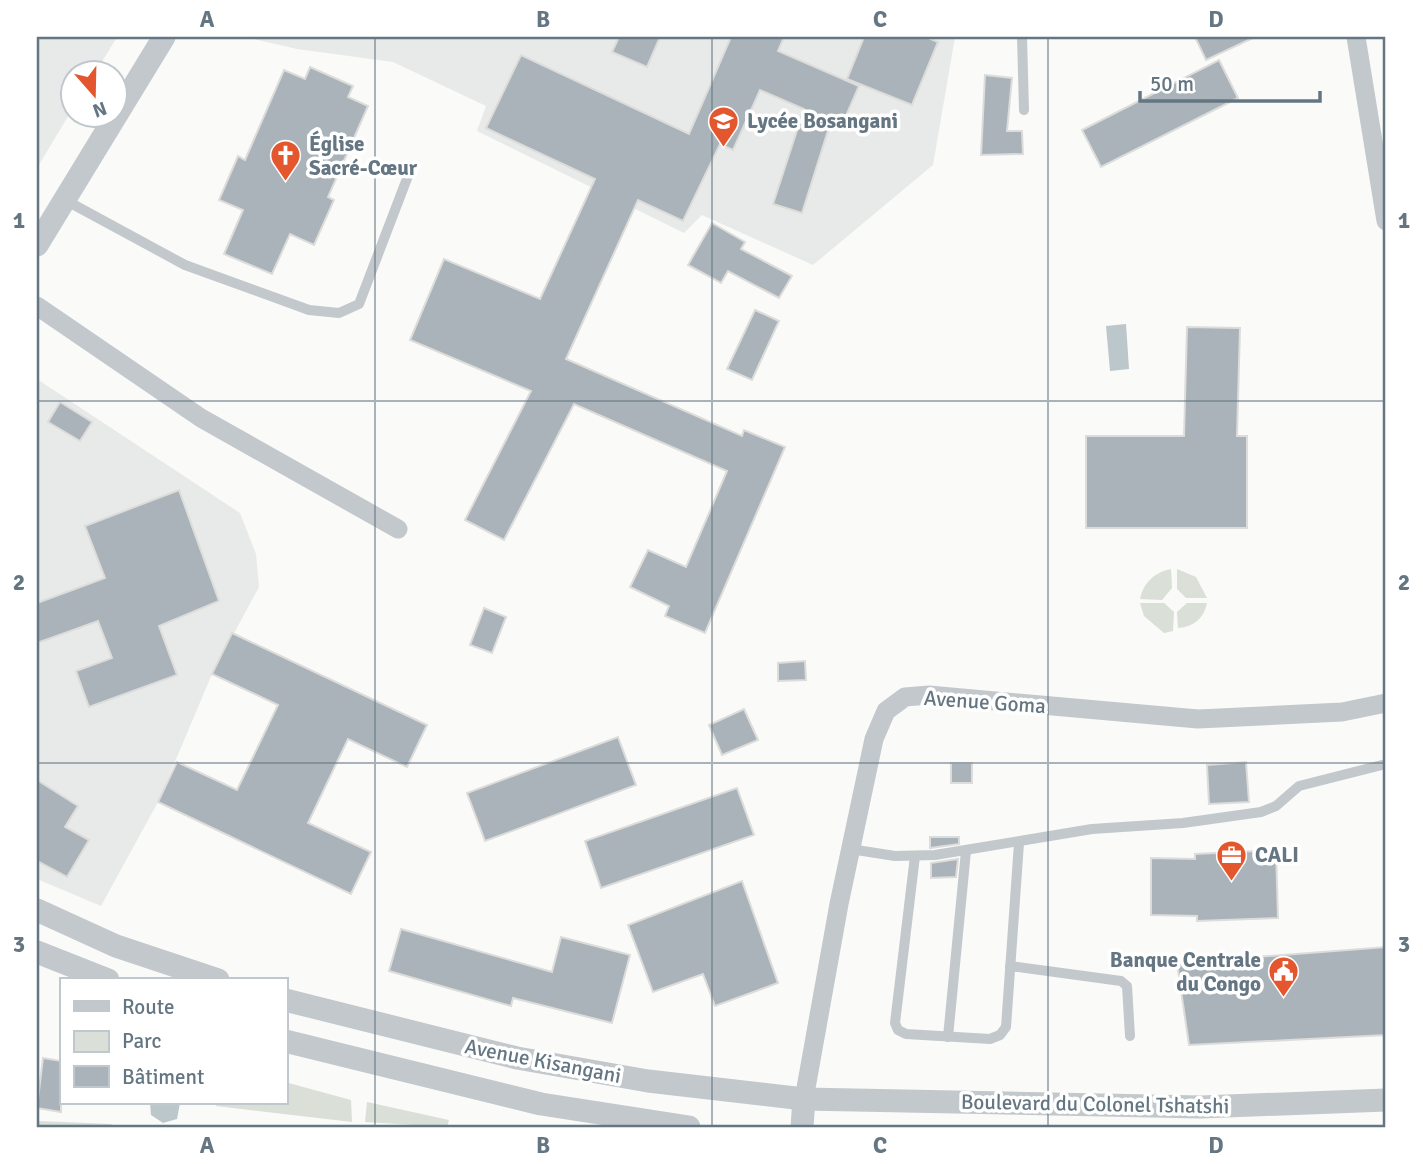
<svg xmlns="http://www.w3.org/2000/svg" width="1423" height="1164" viewBox="0 0 1423 1164" font-family="Signika,sans-serif">
  <rect width="100%" height="100%" fill="#fafaf8"/>
  <g fill="#e8e9e9">
    <path d="M 37,37 L 117,37 L 95,73 L 74,74 L 73,108 L 37,168 Z"/>
    <path d="M 246,37 L 955,37 L 933,165 L 813,265 L 702,215 L 684,233 L 477,131 L 486,106 L 393,62 L 297,49 Z"/>
    <path d="M 37,379 L 240,513 L 256,554 L 259,587 L 212,674 L 158,802 L 101,906 L 37,879 Z"/>
  </g>
  <g fill="#dadfd7">
    <path d="M 1171,569 L 1172,588 L 1162,600 L 1140,599 C 1143,583 1155,572 1171,569 Z"/>
    <path d="M 1177,569 L 1196,577 L 1207,598 L 1186,598 L 1177,589 Z"/>
    <path d="M 1140,603 L 1164,603 L 1174,612 L 1173,631 L 1164,633 L 1144,616 Z"/>
    <path d="M 1187,603 L 1207,603 C 1204,618 1194,627 1178,628 L 1177,612 Z"/>
    <path d="M 285,1082 L 351,1100 L 352,1122 L 216,1106 L 217,1103 L 285,1103 Z"/>
    <path d="M 367,1102 L 449,1120 L 447,1127 L 365,1122 Z"/>
    <path d="M 39,1121 L 111,1124 L 115,1127 L 39,1127 Z"/>
  </g>
  <g fill="#bbc7cb">
    <path d="M 1126,324 L 1129,369 L 1110,371 L 1106,326 Z"/>
    <path d="M 150,1103 L 180,1103 L 177,1119 L 163,1123 L 151,1115 Z"/>
  </g>
  <g fill="#aab3b9" stroke="#dcdcda" stroke-width="2">
    <path d="M 619,37 L 660,37 L 647,67 L 612,52 Z"/>
    <path d="M 731,37 L 784,37 L 778,51 L 859,86 L 842,125 L 831,121 L 802,213 L 773,204 L 804,109 L 760,90 L 733,150 L 720,144 L 683,221 L 638,200 L 566,359 L 742,436 L 744,430 L 785,447 L 705,633 L 665,616 L 669,606 L 630,587 L 648,550 L 686,567 L 727,471 L 574,404 L 504,540 L 465,520 L 531,391 L 410,340 L 444,259 L 540,299 L 595,179 L 486,128 L 521,55 L 689,134 Z"/>
    <path d="M 864,37 L 926,37 L 938,42 L 912,105 L 847,79 Z"/>
    <path d="M 1195,37 L 1255,37 L 1206,60 Z"/>
    <path d="M 1219,60 L 1238,98 L 1101,167 L 1082,130 Z"/>
    <path d="M 310,67 L 353,86 L 348,97 L 368,106 L 328,197 L 334,200 L 314,245 L 290,234 L 272,274 L 224,254 L 243,210 L 219,200 L 238,156 L 245,160 L 284,70 L 305,79 Z"/>
    <path d="M 985,75 L 1012,78 L 1007,131 L 1022,131 L 1023,154 L 981,155 Z"/>
    <path d="M 712,223 L 745,242 L 741,249 L 792,276 L 779,298 L 728,271 L 721,283 L 688,265 Z"/>
    <path d="M 755,310 L 779,321 L 752,380 L 727,369 Z"/>
    <path d="M 1187,327 L 1240,328 L 1237,436 L 1247,436 L 1247,528 L 1086,528 L 1086,436 L 1184,436 Z"/>
    <path d="M 60,402 L 92,422 L 80,441 L 48,422 Z"/>
    <path d="M 179,490 L 219,601 L 159,626 L 177,675 L 89,707 L 76,671 L 112,658 L 98,621 L 37,643 L 37,603 L 105,578 L 85,526 Z"/>
    <path d="M 484,608 L 506,617 L 492,653 L 470,645 Z"/>
    <path d="M 232,633 L 427,725 L 407,767 L 348,739 L 308,823 L 371,852 L 351,894 L 158,802 L 177,762 L 237,790 L 278,705 L 212,674 Z"/>
    <path d="M 805,661 L 806,680 L 778,681 L 778,663 Z"/>
    <path d="M 744,709 L 758,740 L 722,755 L 709,725 Z"/>
    <path d="M 618,737 L 636,785 L 485,841 L 467,793 Z"/>
    <path d="M 1246,762 L 1249,802 L 1209,804 L 1207,765 Z"/>
    <rect x="951" y="763" width="21" height="20"/>
    <path d="M 37,780 L 78,806 L 65,827 L 89,840 L 67,877 L 37,861 Z"/>
    <path d="M 737,788 L 754,835 L 601,888 L 585,841 Z"/>
    <path d="M 930,837 L 959,837 L 959,844 L 930,848 Z"/>
    <path d="M 1276,850 L 1278,918 L 1197,921 L 1197,916 L 1151,915 L 1151,858 L 1195,859 L 1195,854 Z"/>
    <path d="M 958,859 L 956,877 L 931,878 L 931,863 Z"/>
    <path d="M 742,881 L 778,983 L 715,1006 L 703,974 L 653,992 L 628,925 Z"/>
    <path d="M 401,929 L 552,972 L 561,937 L 630,955 L 612,1023 L 513,998 L 511,1006 L 389,971 Z"/>
    <path d="M 1386,947 L 1386,1035 L 1189,1045 L 1177,963 Z"/>
    <path d="M 43,1058 L 61,1061 L 61,1112 L 37,1108 Z"/>
  </g>
  <g fill="none" stroke-linecap="round" stroke-linejoin="round">
    <g stroke="#c3c8cc" stroke-width="10">
      <path d="M 1022,37 L 1024,110"/>
      <path d="M 65,200 L 185,265 L 309,310 L 339,313 L 359,304 L 408,176"/>
      <path d="M 850,849 L 895,856 L 935,855 L 1092,829 L 1183,823 L 1261,812 L 1276,806 L 1299,786 L 1386,764"/>
      <path d="M 915,856 L 895,1023 L 898,1030 L 906,1034 L 990,1039 L 1000,1035 L 1006,1027 L 1019,843"/>
      <path d="M 1010,966 L 1121,981 L 1127,986 L 1130,1036"/>
      <path d="M 948,1037 L 966,851"/>
    </g>
    <g stroke="#c3c8cc" stroke-width="19">
      <path d="M 1356,37 L 1386,221"/>
      <path d="M 37,306 L 201,418 L 398,529"/>
      <path d="M 804,1099 L 839,904 L 874,739 L 886,711 L 905,697 L 929,695 L 1198,719 L 1342,712 L 1386,703"/>
    </g>
    <g stroke="#c3c8cc" stroke-width="23">
      <path d="M 37,245 L 164,37"/>
      <path d="M 37,910 L 116,946 L 218,980"/>
      <path d="M 37,952 L 108,980"/>
      <path d="M 285,1000 L 517,1058 L 648,1081 L 804,1099 L 1201,1107 L 1386,1100"/>
      <path d="M 285,1041 L 541,1104 L 689,1127"/>
      <path d="M 802,1127 L 804,1099"/>
    </g>
  </g>
  <path fill="none" stroke="#657683" stroke-width="2" stroke-opacity="0.55" d="M 375,37 L 375,1127M 712,37 L 712,1127M 1048,37 L 1048,1127M 37,401 L 1386,401M 37,763 L 1386,763"/>
  <defs>
    <symbol id="school-pin" viewBox="-11 -11 22 30"><path d="M0 17L-7.5 6A9.5 9.5 0 1 1 7.5 6Z" fill="#e4572e" stroke="#fff"/><path d="M0-5L7-2L0 1L-7-2ZM-4 1L0 2.5L4 1V4Q0 6-4 4Z" fill="#fff"/></symbol>
    <symbol id="church-pin" viewBox="-11 -11 22 30"><path d="M0 17L-7.5 6A9.5 9.5 0 1 1 7.5 6Z" fill="#e4572e" stroke="#fff"/><path d="M-1.2-6h2.4v3.5h3.3v2.4h-3.3V6h-2.4V-.1h-3.3v-2.4h3.3Z" fill="#fff"/></symbol>
    <symbol id="office-pin" viewBox="-11 -11 22 30"><path d="M0 17L-7.5 6A9.5 9.5 0 1 1 7.5 6Z" fill="#e4572e" stroke="#fff"/><path d="M-6-3h4V-5.5h4V-3h4V5H-6ZM-1-4.5V-3h2v-1.5ZM-6 0V1H6V0Z" fill="#fff"/></symbol>
    <symbol id="civic-pin" viewBox="-11 -11 22 30"><path d="M0 17L-7.5 6A9.5 9.5 0 1 1 7.5 6Z" fill="#e4572e" stroke="#fff"/><path d="M-.6-6.5H3V-4.5H.6V-3L4-1V1h2V6H-6V1h2V-1L-.6-3ZM-1.2 2.5V6h2.4V2.5Z" fill="#fff"/></symbol>
  </defs>
  <g fill-rule="evenodd">
    <use href="#school-pin" x="706" y="104" width="35" height="47"/>
    <use href="#church-pin" x="268" y="138" width="35" height="47"/>
    <use href="#office-pin" x="1214" y="838" width="35" height="47"/>
    <use href="#civic-pin" x="1266" y="954" width="35" height="47"/>
  </g>
  <g text-anchor="middle" stroke-width="7" stroke-linejoin="round" paint-order="stroke">
    <g font-size="21" font-weight="bold" fill="#657683" stroke="#fff" text-anchor="start">
      <text x="747" y="128">Lycée Bosangani</text>
      <text x="309" y="151">Église<tspan x="309" dy="24">Sacré-Cœur</tspan></text>
      <text x="1255" y="862">CALI</text>
      <text x="1261" y="967" text-anchor="end">Banque Centrale<tspan x="1261" dy="24">du Congo</tspan></text>
    </g>
    <g font-size="21" fill="#657683" stroke="#fff">
      <text transform="translate(985 702) rotate(4)" y="7">Avenue Goma</text>
      <text transform="translate(543 1061) rotate(11)" y="7">Avenue Kisangani</text>
      <text transform="translate(1095 1104) rotate(1)" y="7">Boulevard du Colonel Tshatshi</text>
    </g>
  </g>
  <rect width="1423" height="1164" fill="none" stroke="#ffffff" stroke-width="77"/>
  <rect x="60" y="978" width="228" height="126" fill="#ffffff" stroke="#c1c8cd" stroke-width="2"/>
  <rect x="74" y="1001" width="35" height="10" fill="#c3c8cc" stroke="#c1c8cd" stroke-width="2"/>
  <text x="122" y="1014" font-size="21" fill="#657683">Route</text>
  <rect x="74" y="1031" width="35" height="21" fill="#dadfd7" stroke="#c1c8cd" stroke-width="2"/>
  <text x="122" y="1048" font-size="21" fill="#657683">Parc</text>
  <rect x="74" y="1066" width="35" height="21" fill="#aab3b9" stroke="#c1c8cd" stroke-width="2"/>
  <text x="122" y="1084" font-size="21" fill="#657683">Bâtiment</text>
  <g transform="translate(94 94) rotate(160)"><circle r="33" fill="#ffffff" stroke="#c1c8cd" stroke-width="2"/>
  <path d="M0-5L12 26L0 18L-12 26Z" fill="#e4572e"/>
  <text y="-10" font-size="19" font-weight="bold" text-anchor="middle" fill="#657683">N</text>
  </g>
  <path d="M1140 91v10h180v-10" fill="none" stroke="#657683" stroke-width="3.5"/>
  <text x="1150" y="91" font-size="21" fill="#657683" stroke="#ffffff" stroke-width="5" paint-order="stroke">50 m</text>
  <rect x="38" y="38" width="1346" height="1088" fill="none" stroke="#657683" stroke-width="2.5"/>
  <g font-size="23" text-anchor="middle" font-weight="bold" fill="#657683">
    <text x="207" y="27">A</text>
    <text x="543" y="27">B</text>
    <text x="880" y="27">C</text>
    <text x="1216" y="27">D</text>
    <text x="19" y="228">1</text>
    <text x="1404" y="228">1</text>
    <text x="19" y="590">2</text>
    <text x="1404" y="590">2</text>
    <text x="19" y="952">3</text>
    <text x="1404" y="952">3</text>
    <text x="207" y="1153">A</text>
    <text x="543" y="1153">B</text>
    <text x="880" y="1153">C</text>
    <text x="1216" y="1153">D</text>
  </g>
</svg>
